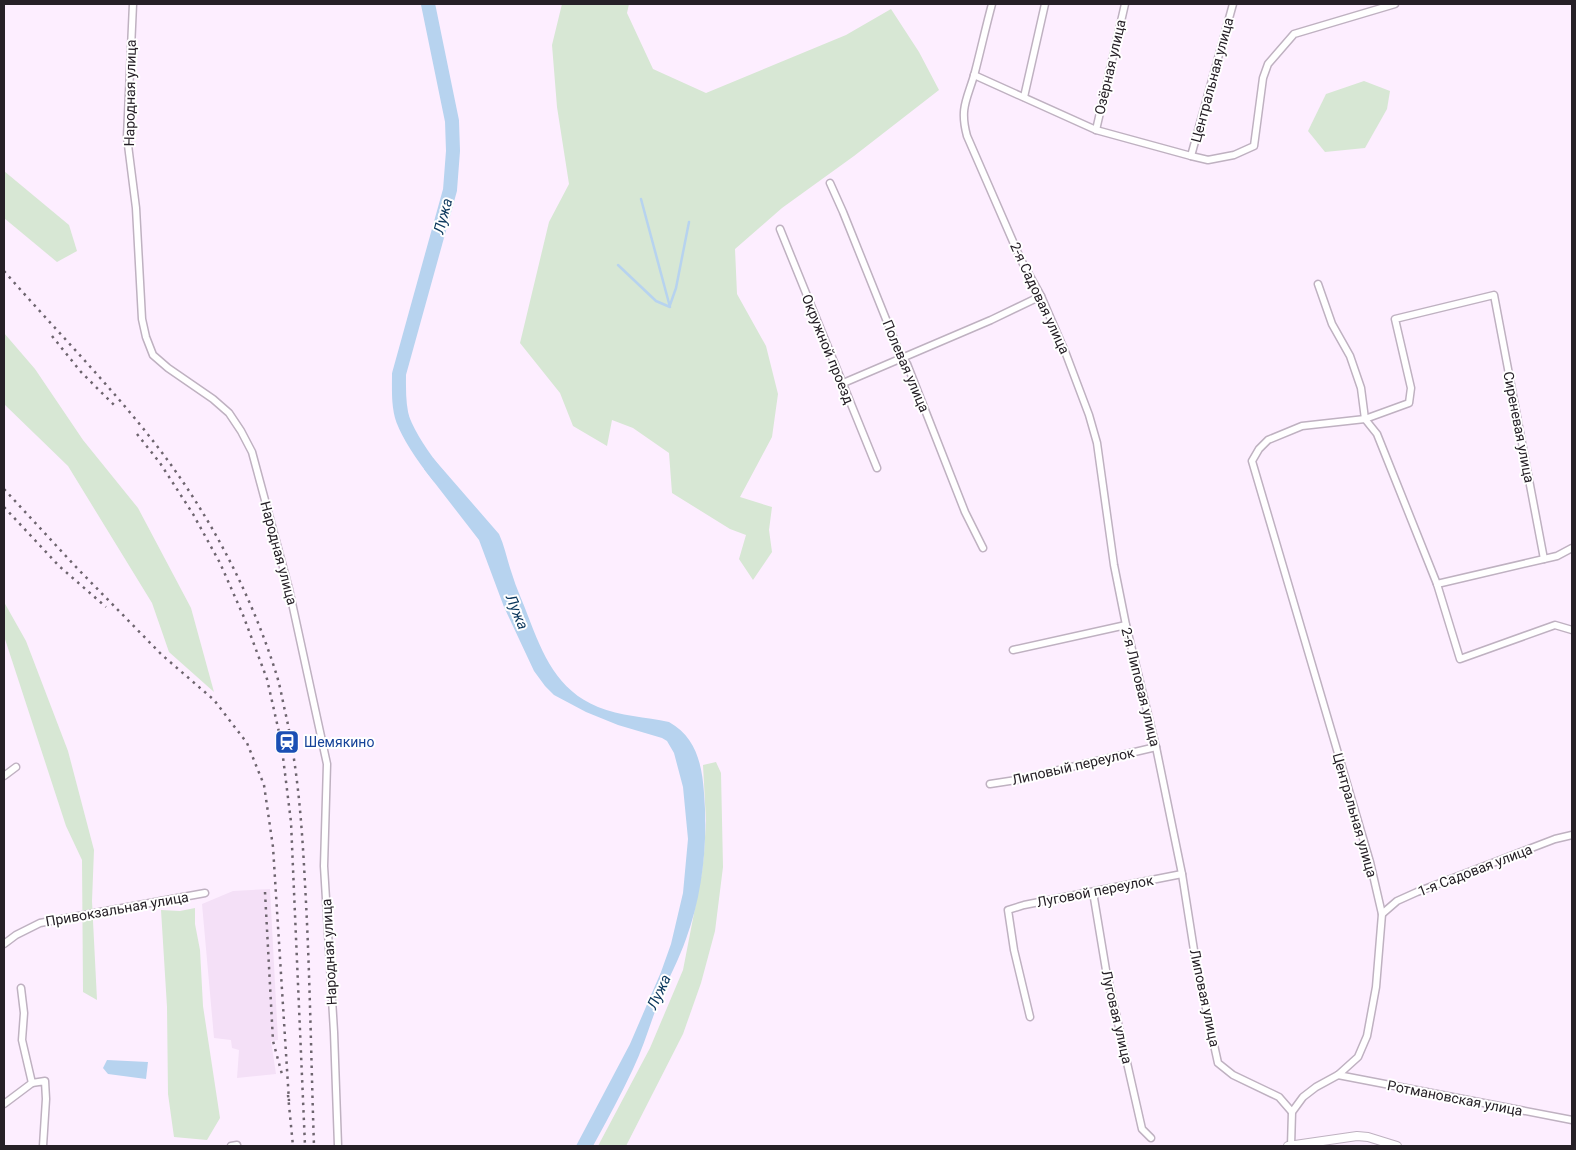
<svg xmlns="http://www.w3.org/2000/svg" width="1576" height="1150" viewBox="0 0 1576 1150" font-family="Roboto,sans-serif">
  <rect width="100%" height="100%" fill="#fdeeff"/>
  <path fill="#f4e0f7" d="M 270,889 L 278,1040 L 271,1041 L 276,1074 L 237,1078 L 239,1050 L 232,1048 L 231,1040 L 214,1038 L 202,904 L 233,891 Z"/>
  <g fill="#d7e7d4">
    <path d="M 562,4 L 629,4 L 627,13 L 653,69 L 706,93 L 846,35 L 891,9 L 919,52 L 939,90 L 854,156 L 782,208 L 735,249 L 737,294 L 766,346 L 778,394 L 772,437 L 740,497 L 772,507 L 769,530 L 772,552 L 753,580 L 739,559 L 746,535 L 730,529 L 672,493 L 669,453 L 633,428 L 612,420 L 607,446 L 573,426 L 560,393 L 520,343 L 549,222 L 569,184 L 557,107 L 552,45 Z"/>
    <path d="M 1364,81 L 1390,91 L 1387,109 L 1365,148 L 1325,152 L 1308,131 L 1326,94 Z"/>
    <path d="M 4,171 L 69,225 L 77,251 L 57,262 L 4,218 Z"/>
    <path d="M 4,333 L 35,369 L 83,440 L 138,508 L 191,608 L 214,692 L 169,652 L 152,603 L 68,466 L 4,404 Z"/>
    <path d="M 4,602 L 26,641 L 68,751 L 94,850 L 92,901 L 97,1000 L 83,992 L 82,860 L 66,826 L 4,636 Z"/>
    <path d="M 716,762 L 721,773 L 723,867 L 715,931 L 701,983 L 683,1034 L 626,1146 L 598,1146 L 650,1048 L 683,970 L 702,872 L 704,854 L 706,821 L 703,765 Z"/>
    <path d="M 195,908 L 195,924 L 200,950 L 203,1006 L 220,1118 L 207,1140 L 174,1137 L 168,1094 L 167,1007 L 161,910 L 180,911 Z"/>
  </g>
  <g fill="#b7d3ef">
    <path d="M 433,458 L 499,534 C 505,547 507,560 512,574 C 516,588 523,602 528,616 C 543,655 557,690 598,707 C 620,716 646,717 669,722 C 696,737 702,764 704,793 C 708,841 703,893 686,939 C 679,959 669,978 660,998 C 651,1021 644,1046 633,1069 C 621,1095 607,1120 593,1146 L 576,1146 L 630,1044 L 661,972 L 671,944 L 683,893 L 688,839 L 683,787 L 674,753 L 667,741 L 662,738 L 618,725 L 586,712 L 554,695 L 545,686 L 534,671 L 504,607 L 479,540 L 424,469 Z"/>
    <path d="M 107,1060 L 148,1062 L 146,1079 L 108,1074 L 103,1068 Z"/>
  </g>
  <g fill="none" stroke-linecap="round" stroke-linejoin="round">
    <g stroke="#b7d3ef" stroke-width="2.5">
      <path d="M 618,265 L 656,301 L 670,307 L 641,199"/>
      <path d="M 670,305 L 676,288 L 689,222"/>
    </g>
    <path stroke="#b7d3ef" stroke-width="14" d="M 428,4 L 452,121 L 453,151 L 450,190 L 399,374 C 399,389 398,406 403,420 C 410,438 427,462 439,477"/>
    <defs>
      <g id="minor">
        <path d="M 133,4 L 127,137 L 136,208 L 142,319 L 146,337 L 153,355 L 168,368 L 213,399 L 229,413 L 241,431 L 252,452 L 289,589 L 327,764 L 324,866 L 334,1032 L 338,1146"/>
        <path d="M 992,4 C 986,26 981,49 975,72 C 968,98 959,107 967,136 L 1021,260 L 1041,296 L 1066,354 L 1089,415 L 1097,443 L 1114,565 L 1126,625 L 1156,747 L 1182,874 L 1196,963 L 1218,1063 L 1233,1075 L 1279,1097 L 1292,1112"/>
        <path d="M 974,75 L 1096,130 L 1191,156 L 1208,160 L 1234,155 L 1254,146 L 1263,78 L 1268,64 L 1294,34 L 1395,4"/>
        <path d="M 1024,97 L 1045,4"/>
        <path d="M 1096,130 L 1125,4"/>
        <path d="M 1191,156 L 1233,4"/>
        <path d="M 830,183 L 843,212 L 902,359 L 907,364 L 965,512 L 983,548"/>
        <path d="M 780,229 L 877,468"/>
        <path d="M 1318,284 L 1332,324 L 1350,356 L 1361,388 L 1365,419 L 1377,434 L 1437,584 L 1460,659 L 1555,625 L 1572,630"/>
        <path d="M 841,384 L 991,320 L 1041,296"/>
        <path d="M 1437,584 L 1557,556 L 1572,548"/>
        <path d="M 1013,650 L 1126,625"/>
        <path d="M 4,776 L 16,767"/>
        <path d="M 990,784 L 1016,780 L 1156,747"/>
        <path d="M 1093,892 L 1106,970 L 1142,1129 L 1151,1138"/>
        <path d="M 1382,914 L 1397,901 L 1417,892 L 1555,839 L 1572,835"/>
        <path d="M 4,944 L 16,935 L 40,923 L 205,893"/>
        <path d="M 21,988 L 24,1013 L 22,1040 L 32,1083 L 45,1081 L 46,1099 L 43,1146"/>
        <path d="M 1030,1017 L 1014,950 L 1008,910 L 1024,905 L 1182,874"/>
        <path d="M 1338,1075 L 1572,1120"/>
        <path d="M 4,1104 L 32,1083"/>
        <path d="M 231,1146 L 237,1145"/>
        <path d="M 1291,1146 L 1292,1112 L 1303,1097 L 1316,1087 L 1338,1075 L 1358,1057 L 1367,1036 L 1376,987 L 1382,914 L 1370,862 L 1252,461 L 1259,449 L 1268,440 L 1302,426 L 1365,419 L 1409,403 L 1411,388 L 1395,319 L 1494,295 L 1544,559"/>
      </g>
      <path id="tertiary" d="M 1288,1146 L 1357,1136 L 1368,1137 L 1397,1146"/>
    </defs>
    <use href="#minor" stroke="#bfb1c1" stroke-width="9"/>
    <use href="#tertiary" stroke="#bfb1c1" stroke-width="10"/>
    <use href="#minor" stroke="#fff" stroke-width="6"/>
    <use href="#tertiary" stroke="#fff" stroke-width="8"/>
    <g stroke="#6d646e" stroke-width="2.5" stroke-dasharray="2.5 5" stroke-linecap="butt">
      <path d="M 4,271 C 58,333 117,392 166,458 C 214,523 252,597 276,673 C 280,685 282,698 285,711 C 298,768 302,826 305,884 C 310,971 311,1059 314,1146"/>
      <path d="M 52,336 L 81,372 L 117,408"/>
      <path d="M 137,434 L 160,463 L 193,514 L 220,563 L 243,615 L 267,679 L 281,741 L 291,822 L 305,1146"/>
      <path d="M 4,489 L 75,566 L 162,655 L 214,700 L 247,743 L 264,785 L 273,847 L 289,1101"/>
      <path d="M 4,507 L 59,566 L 106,607"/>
      <path d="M 265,892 L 273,1041 L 283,1078"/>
      <path d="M 288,1095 L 293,1146"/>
    </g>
  </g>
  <defs>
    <symbol id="station-square" viewBox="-11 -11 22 22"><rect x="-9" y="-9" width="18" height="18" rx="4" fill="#1a4fb4" stroke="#fff"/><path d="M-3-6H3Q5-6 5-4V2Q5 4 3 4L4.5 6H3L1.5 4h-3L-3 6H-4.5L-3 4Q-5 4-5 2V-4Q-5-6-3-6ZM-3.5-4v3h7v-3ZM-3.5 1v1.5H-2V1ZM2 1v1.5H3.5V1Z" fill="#fff"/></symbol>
  </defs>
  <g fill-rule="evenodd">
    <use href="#station-square" x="273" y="728" width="28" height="28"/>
  </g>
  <g text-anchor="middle" stroke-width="4" stroke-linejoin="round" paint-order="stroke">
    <g font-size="14" fill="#262027" stroke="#fff">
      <text transform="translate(1110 67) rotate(-77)" y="5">Озёрная улица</text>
      <text transform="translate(1212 80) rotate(-75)" y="5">Центральная улица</text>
      <text transform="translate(130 93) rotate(-89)" y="5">Народная улица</text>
      <text transform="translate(1040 298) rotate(65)" y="5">2-я Садовая улица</text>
      <text transform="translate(828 349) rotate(68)" y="5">Окружной проезд</text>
      <text transform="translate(906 366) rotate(67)" y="5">Полевая улица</text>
      <text transform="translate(1519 427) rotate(79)" y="5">Сиреневая улица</text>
      <text transform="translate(279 553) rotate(75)" y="5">Народная улица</text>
      <text transform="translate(1141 687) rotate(76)" y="5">2-я Липовая улица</text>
      <text transform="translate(1073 766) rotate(-13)" y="5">Липовый переулок</text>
      <text transform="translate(1355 815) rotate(74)" y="5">Центральная улица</text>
      <text transform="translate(1475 870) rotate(-21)" y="5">1-я Садовая улица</text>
      <text transform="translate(1095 891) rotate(-11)" y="5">Луговой переулок</text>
      <text transform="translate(117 909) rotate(-10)" y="5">Привокзальная улица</text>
      <text transform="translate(329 952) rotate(-93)" y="5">Народная улица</text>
      <text transform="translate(1205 998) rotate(78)" y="5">Липовая улица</text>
      <text transform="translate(1117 1017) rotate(77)" y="5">Луговая улица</text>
      <text transform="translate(1455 1098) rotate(11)" y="5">Ротмановская улица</text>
    </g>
    <g font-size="14" fill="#164399" stroke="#fff" text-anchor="start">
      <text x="304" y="747">Шемякино</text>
    </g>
    <g font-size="15" font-style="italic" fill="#0b375c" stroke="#fff">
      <text transform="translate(443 216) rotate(-75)" y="5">Лужа</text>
      <text transform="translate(517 612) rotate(68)" y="5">Лужа</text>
      <text transform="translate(659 992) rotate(-65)" y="5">Лужа</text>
    </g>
  </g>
  <rect width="1576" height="1150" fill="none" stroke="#262027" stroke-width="10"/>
</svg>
